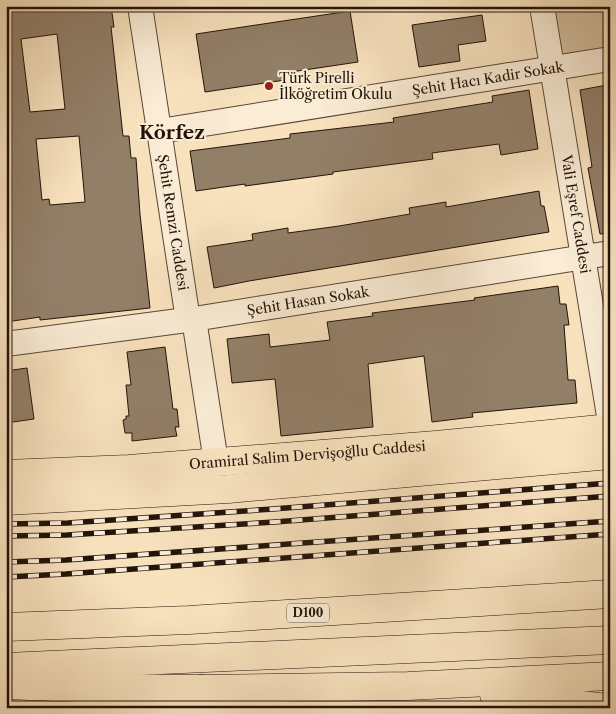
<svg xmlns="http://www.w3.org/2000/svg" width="616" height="714" viewBox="0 0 616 714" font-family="'Libre Caslon Text',serif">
  <rect width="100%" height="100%" fill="#f8e2be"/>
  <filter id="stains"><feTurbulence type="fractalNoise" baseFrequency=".004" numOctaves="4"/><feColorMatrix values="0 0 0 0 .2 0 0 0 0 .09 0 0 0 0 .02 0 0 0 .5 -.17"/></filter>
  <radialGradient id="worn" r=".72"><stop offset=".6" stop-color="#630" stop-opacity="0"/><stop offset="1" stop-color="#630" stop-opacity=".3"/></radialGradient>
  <path fill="#d4bf9f" stroke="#7c6954" d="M 554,6 L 610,6 L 610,49 L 562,57 Z"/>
  <g fill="#927f68" stroke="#23130a" fill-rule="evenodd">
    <path d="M 6,6 L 111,6 L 114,27 L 111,27 L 123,136 L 129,136 L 131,158 L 136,158 L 140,214 L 150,308 L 40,320 L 40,317 L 6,322 ZM 57,34 L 65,109 L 30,112 L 21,39 ZM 79,136 L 85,202 L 50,205 L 49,199 L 42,200 L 36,139 Z"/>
    <path d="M 350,11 L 358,62 L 284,73 L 285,80 L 205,92 L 196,34 Z"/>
    <path d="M 482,15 L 486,41 L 458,45 L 460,61 L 419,67 L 412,25 Z"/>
    <path d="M 607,85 L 610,104 L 610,233 L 600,234 L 588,168 L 592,167 L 580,90 Z"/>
    <path d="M 529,90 L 538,149 L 501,155 L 499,144 L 432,153 L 433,159 L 333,172 L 333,174 L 245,186 L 245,184 L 196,191 L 190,151 L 290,138 L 290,134 L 394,122 L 393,118 L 493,102 L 492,96 Z"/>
    <path d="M 539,191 L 541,206 L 544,206 L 549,232 L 249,281 L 214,288 L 207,247 L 253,240 L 252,234 L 288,228 L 288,233 L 339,226 L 410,214 L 409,208 L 446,202 L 446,207 Z"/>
    <path d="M 558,286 L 560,304 L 566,304 L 569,325 L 564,325 L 568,380 L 575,380 L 577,403 L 472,413 L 473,417 L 432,422 L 424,356 L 368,364 L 373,427 L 281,436 L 275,379 L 232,383 L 227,339 L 269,334 L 270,347 L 330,340 L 327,322 L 373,316 L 372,313 L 475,300 L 474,298 Z"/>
    <path d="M 165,347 L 173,409 L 177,409 L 179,427 L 175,427 L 177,436 L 132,441 L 132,433 L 125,433 L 123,420 L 126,419 L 126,416 L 129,416 L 126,385 L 131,385 L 127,352 Z"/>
    <path d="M 27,368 L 34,419 L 6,423 L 6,371 Z"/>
  </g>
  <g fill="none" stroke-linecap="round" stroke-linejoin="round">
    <defs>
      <g id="minor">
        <path id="s1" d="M 140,6 L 188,320"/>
        <path id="s2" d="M 542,6 L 610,422"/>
        <path id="s3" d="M 160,131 L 610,59"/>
        <path d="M 194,319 L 216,462"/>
        <path id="s4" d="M 6,344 L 194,319 L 610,253"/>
      </g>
      <g id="major">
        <path id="s5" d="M 6,474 L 129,469 L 436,445 L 610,428"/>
        <path d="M 6,501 L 228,489 L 610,455"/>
        <path d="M 201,689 L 408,686 L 610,676"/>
        <path d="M 494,695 L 607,708"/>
      </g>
      <g id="highway">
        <path d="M 6,627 L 189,620 L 610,594"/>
        <path d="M 6,667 L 610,640"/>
        <path d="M 6,685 L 79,688 L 201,689"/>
      </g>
    </defs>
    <use href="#minor" stroke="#584737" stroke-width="26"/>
    <use href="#major" stroke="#23130a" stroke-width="29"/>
    <use href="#highway" stroke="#23130a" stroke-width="29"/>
    <use href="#minor" stroke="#faecd5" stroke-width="24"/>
    <use href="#major" stroke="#f8e2be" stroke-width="28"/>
    <use href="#highway" stroke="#f8e2be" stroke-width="28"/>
    <defs>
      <g id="rail">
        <path d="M 6,524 L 68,523 L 273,509 L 610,483"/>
        <path d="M 6,536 L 67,535 L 275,522 L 610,496"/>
        <path d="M 6,562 L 66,560 L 610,521"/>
        <path d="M 6,577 L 66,574 L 610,534"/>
      </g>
    </defs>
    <use href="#rail" stroke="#23130a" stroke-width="5.5"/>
    <use href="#rail" stroke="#faecd5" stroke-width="4" stroke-dasharray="11" stroke-linecap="butt"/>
  </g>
  <circle fill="#8f2418" stroke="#faecd5" stroke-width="2" cx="269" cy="86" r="5"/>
  <g text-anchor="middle" stroke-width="4" stroke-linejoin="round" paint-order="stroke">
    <rect fill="#faecd5" stroke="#645447" stroke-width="1" x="287" y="603.5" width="42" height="19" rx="4"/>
    <g font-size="12" font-weight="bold" fill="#23130a">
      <text x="308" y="617">D100</text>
    </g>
    <g font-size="14" fill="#23130a" stroke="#faecd5" text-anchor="start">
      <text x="279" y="83">Türk Pirelli<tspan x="279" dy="16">İlköğretim Okulu</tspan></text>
    </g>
    <g font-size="14" fill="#23130a" stroke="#faecd5">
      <text dy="5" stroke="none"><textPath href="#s3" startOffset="332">Şehit Hacı Kadir Sokak</textPath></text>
      <text dy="5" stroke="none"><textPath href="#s2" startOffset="211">Vali Eşref Caddesi</textPath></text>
      <text dy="5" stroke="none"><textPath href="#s1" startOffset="219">Şehit Remzi Caddesi</textPath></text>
      <text dy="5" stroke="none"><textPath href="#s4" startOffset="305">Şehit Hasan Sokak</textPath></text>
      <text dy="5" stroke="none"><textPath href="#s5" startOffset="302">Oramiral Salim Dervişoğllu Caddesi</textPath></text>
    </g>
    <g font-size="19" font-weight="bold" fill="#23130a" stroke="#faecd5">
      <text x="172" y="139">Körfez</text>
    </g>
  </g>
  <rect width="616" height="714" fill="none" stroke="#f8e2be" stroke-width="25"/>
  <rect x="8" y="8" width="601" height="699" fill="none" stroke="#23130a" stroke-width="2.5"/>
  <rect x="12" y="12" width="591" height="689" fill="none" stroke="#23130a"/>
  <rect width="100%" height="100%" filter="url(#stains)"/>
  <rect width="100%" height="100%" fill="url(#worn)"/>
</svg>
